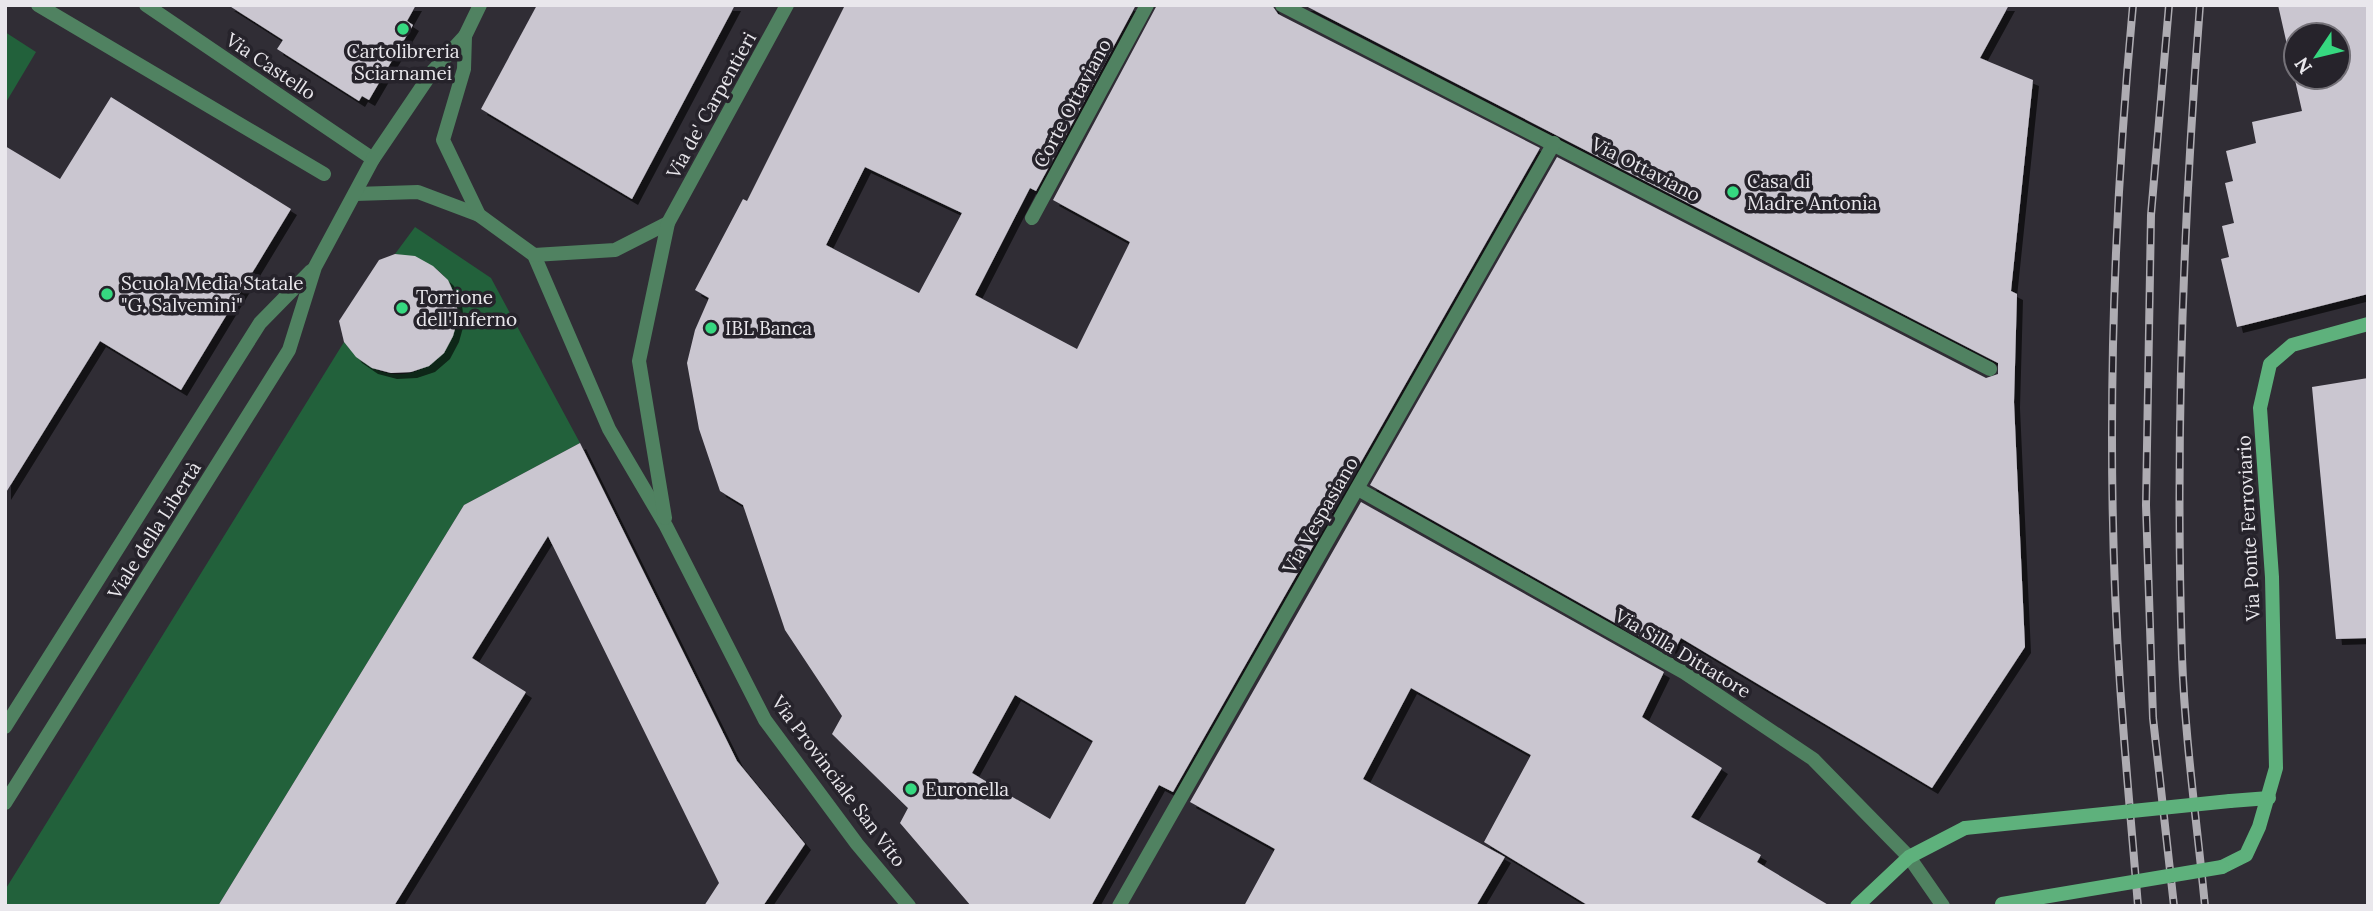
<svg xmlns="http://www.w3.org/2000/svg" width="2373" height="911" viewBox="0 0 2373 911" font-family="Lora,serif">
  <defs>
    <filter id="shadow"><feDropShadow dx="6" dy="6" stdDeviation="0" flood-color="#0009"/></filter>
  </defs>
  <rect width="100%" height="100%" fill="#302d35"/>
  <g fill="#22613b">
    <path d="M 5,32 L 36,52 L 5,104 Z"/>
    <path d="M 415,227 L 491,278 L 580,443 L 464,505 L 218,906 L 5,906 L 5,890 L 344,342 C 424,445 523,270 395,254 Z"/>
  </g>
  <g fill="#cac6d0" fill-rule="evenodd" filter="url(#shadow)">
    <path d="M 228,5 L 416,5 L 407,21 L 413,25 L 390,64 L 369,100 L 362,96 L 359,101 L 277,49 L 283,40 Z"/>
    <path d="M 537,5 L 735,5 L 632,199 L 481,109 Z"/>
    <path d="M 845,5 L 1136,5 L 1036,191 L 1030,188 L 975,295 L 1077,349 L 1130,242 L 1053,200 L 1157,5 L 1272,5 L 1278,14 L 1540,148 L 1173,792 L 1159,785 L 1091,906 L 971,906 L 900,823 L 908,808 L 832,734 L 842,716 L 785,630 L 743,505 L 720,491 L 699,429 L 687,363 L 695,330 L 709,298 L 695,290 L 743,199 L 747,201 ZM 865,167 L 962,213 L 919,293 L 826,245 ZM 1015,695 L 1093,741 L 1050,819 L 972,773 Z"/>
    <path d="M 1304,5 L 2009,5 L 1980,58 L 2033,80 L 2011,291 L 2017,294 L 2014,402 L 2025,647 L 1932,788 L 1681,638 L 1672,655 L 1370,485 L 1557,157 L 1986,378 L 1998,374 L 1998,363 Z"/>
    <path d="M 2278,5 L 2368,5 L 2368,294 L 2237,327 L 2221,259 L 2229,257 L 2222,226 L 2234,223 L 2225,183 L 2233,181 L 2226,151 L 2256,143 L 2252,122 L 2302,111 ZM 2296,35 L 2338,35 L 2338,77 L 2296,77 Z"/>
    <path d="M 111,97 L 291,209 L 181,390 L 100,341 L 5,494 L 5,146 L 60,179 Z"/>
    <path d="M 395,254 L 415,256 L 433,266 L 448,280 L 456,298 L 458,318 L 453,336 L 444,353 L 429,366 L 411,372 L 391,373 L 372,368 L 356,357 L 344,342 L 339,321 L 379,260 Z"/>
    <path d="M 2368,378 L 2368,638 L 2336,639 L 2312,387 Z"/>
    <path d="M 580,443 L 737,761 L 805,844 L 763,906 L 704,906 L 719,883 L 548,536 L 472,658 L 526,692 L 394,906 L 218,906 L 464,505 Z"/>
    <path d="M 1361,502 L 1664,672 L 1642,717 L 1722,768 L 1691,817 L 1761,855 L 1757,862 L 1830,906 L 1589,906 L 1484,842 L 1531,755 L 1411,688 L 1363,779 L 1505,857 L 1476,906 L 1244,906 L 1275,849 L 1190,802 Z"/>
  </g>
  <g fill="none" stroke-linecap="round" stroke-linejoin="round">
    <path stroke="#508261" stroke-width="14" d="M 38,5 L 324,174"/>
    <g stroke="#508261" stroke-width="14">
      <path d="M 146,5 L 373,159"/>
      <path d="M 1282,5 L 1990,369"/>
      <path d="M 355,194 L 418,192 L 479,215"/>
      <path d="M 1032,218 L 1147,5"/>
      <path d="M 1358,489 L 1685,673 L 1813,759 L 1909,857 L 1943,906"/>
      <path d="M 5,727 L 260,323 L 311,271"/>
      <path d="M 5,803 L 289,350 L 315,267 L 373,159 L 432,72 L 465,36"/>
      <path d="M 1119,906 L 1554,143"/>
    </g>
    <g stroke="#508261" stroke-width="14">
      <path d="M 480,5 L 465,36 L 464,69 L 443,140 L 479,215 L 534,255 L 609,429 L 666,526 L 765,720 L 857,844 L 909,906"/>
      <path d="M 534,255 L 615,250 L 668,223"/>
      <path d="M 665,518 L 639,361 L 668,223 L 787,5"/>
    </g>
    <g stroke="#5eb17c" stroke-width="14">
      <path d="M 2230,801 L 2269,798"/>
      <path d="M 2222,867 L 2246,855 L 2259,827 L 2276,768 L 2272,577 L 2260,408 L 2270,364 L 2292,345 L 2368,324"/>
      <path d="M 1857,906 L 1909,857 L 1965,828"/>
    </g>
    <defs>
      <g id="rail">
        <path d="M 2133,5 C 2112,230 2105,459 2120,684 C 2125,758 2132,832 2138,906"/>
        <path d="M 2169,5 L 2151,215 L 2146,505 L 2153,718 L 2174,906"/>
        <path d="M 2200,5 C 2183,222 2175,440 2182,657 C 2185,740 2197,823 2205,906"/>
      </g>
    </defs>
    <use href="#rail" stroke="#aeacb2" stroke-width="8"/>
    <use href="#rail" stroke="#26232b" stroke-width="5" stroke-dasharray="16" stroke-linecap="butt"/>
    <g stroke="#5eb17c" stroke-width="14">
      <path d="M 1965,828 L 2230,801"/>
      <path d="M 2002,904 L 2222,867"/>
    </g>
  </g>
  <g fill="#36d880" stroke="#26232b" stroke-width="2.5">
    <circle cx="403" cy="29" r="7"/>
    <circle cx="1733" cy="192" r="7"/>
    <circle cx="107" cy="294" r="7"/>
    <circle cx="402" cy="308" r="7"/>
    <circle cx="711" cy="328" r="7"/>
    <circle cx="911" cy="789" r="7"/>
  </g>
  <g text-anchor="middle" stroke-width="7" stroke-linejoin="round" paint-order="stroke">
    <g font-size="19" fill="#e9e7ec" stroke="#26232b" text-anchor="start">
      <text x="403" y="58" text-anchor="middle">Cartolibreria<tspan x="403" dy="22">Sciarnamei</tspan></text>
      <text x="1747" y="188">Casa di<tspan x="1747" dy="22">Madre Antonia</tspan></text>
      <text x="121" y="290">Scuola Media Statale<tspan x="121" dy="22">"G. Salvemini"</tspan></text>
      <text x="416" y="304">Torrione<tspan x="416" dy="22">dell'Inferno</tspan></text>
      <text x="725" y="335">IBL Banca</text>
      <text x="925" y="796">Euronella</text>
    </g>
    <g font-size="19" fill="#e9e7ec" stroke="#26232b">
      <text transform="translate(271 66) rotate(34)" y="7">Via Castello</text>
      <text transform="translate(1072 103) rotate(-62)" y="7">Corte Ottaviano</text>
      <text transform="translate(711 105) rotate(-61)" y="7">Via de' Carpentieri</text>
      <text transform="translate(1646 169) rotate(27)" y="7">Via Ottaviano</text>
      <text transform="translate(1320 515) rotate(-60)" y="7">Via Vespasiano</text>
      <text transform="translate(2248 528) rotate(-93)" y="7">Via Ponte Ferroviario</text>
      <text transform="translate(154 530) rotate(-58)" y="7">Viale della Libertà</text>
      <text transform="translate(1683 653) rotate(31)" y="7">Via Silla Dittatore</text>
      <text transform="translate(839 781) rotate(53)" y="7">Via Provinciale San Vito</text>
    </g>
  </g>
  <rect width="2373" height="911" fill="none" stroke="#e9e7ec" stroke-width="14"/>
  <g transform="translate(2317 56) rotate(235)"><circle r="33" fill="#26232b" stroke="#747178" stroke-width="2"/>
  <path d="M0-5L12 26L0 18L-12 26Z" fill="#36d880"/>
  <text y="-10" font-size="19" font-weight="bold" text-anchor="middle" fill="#e9e7ec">N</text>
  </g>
</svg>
